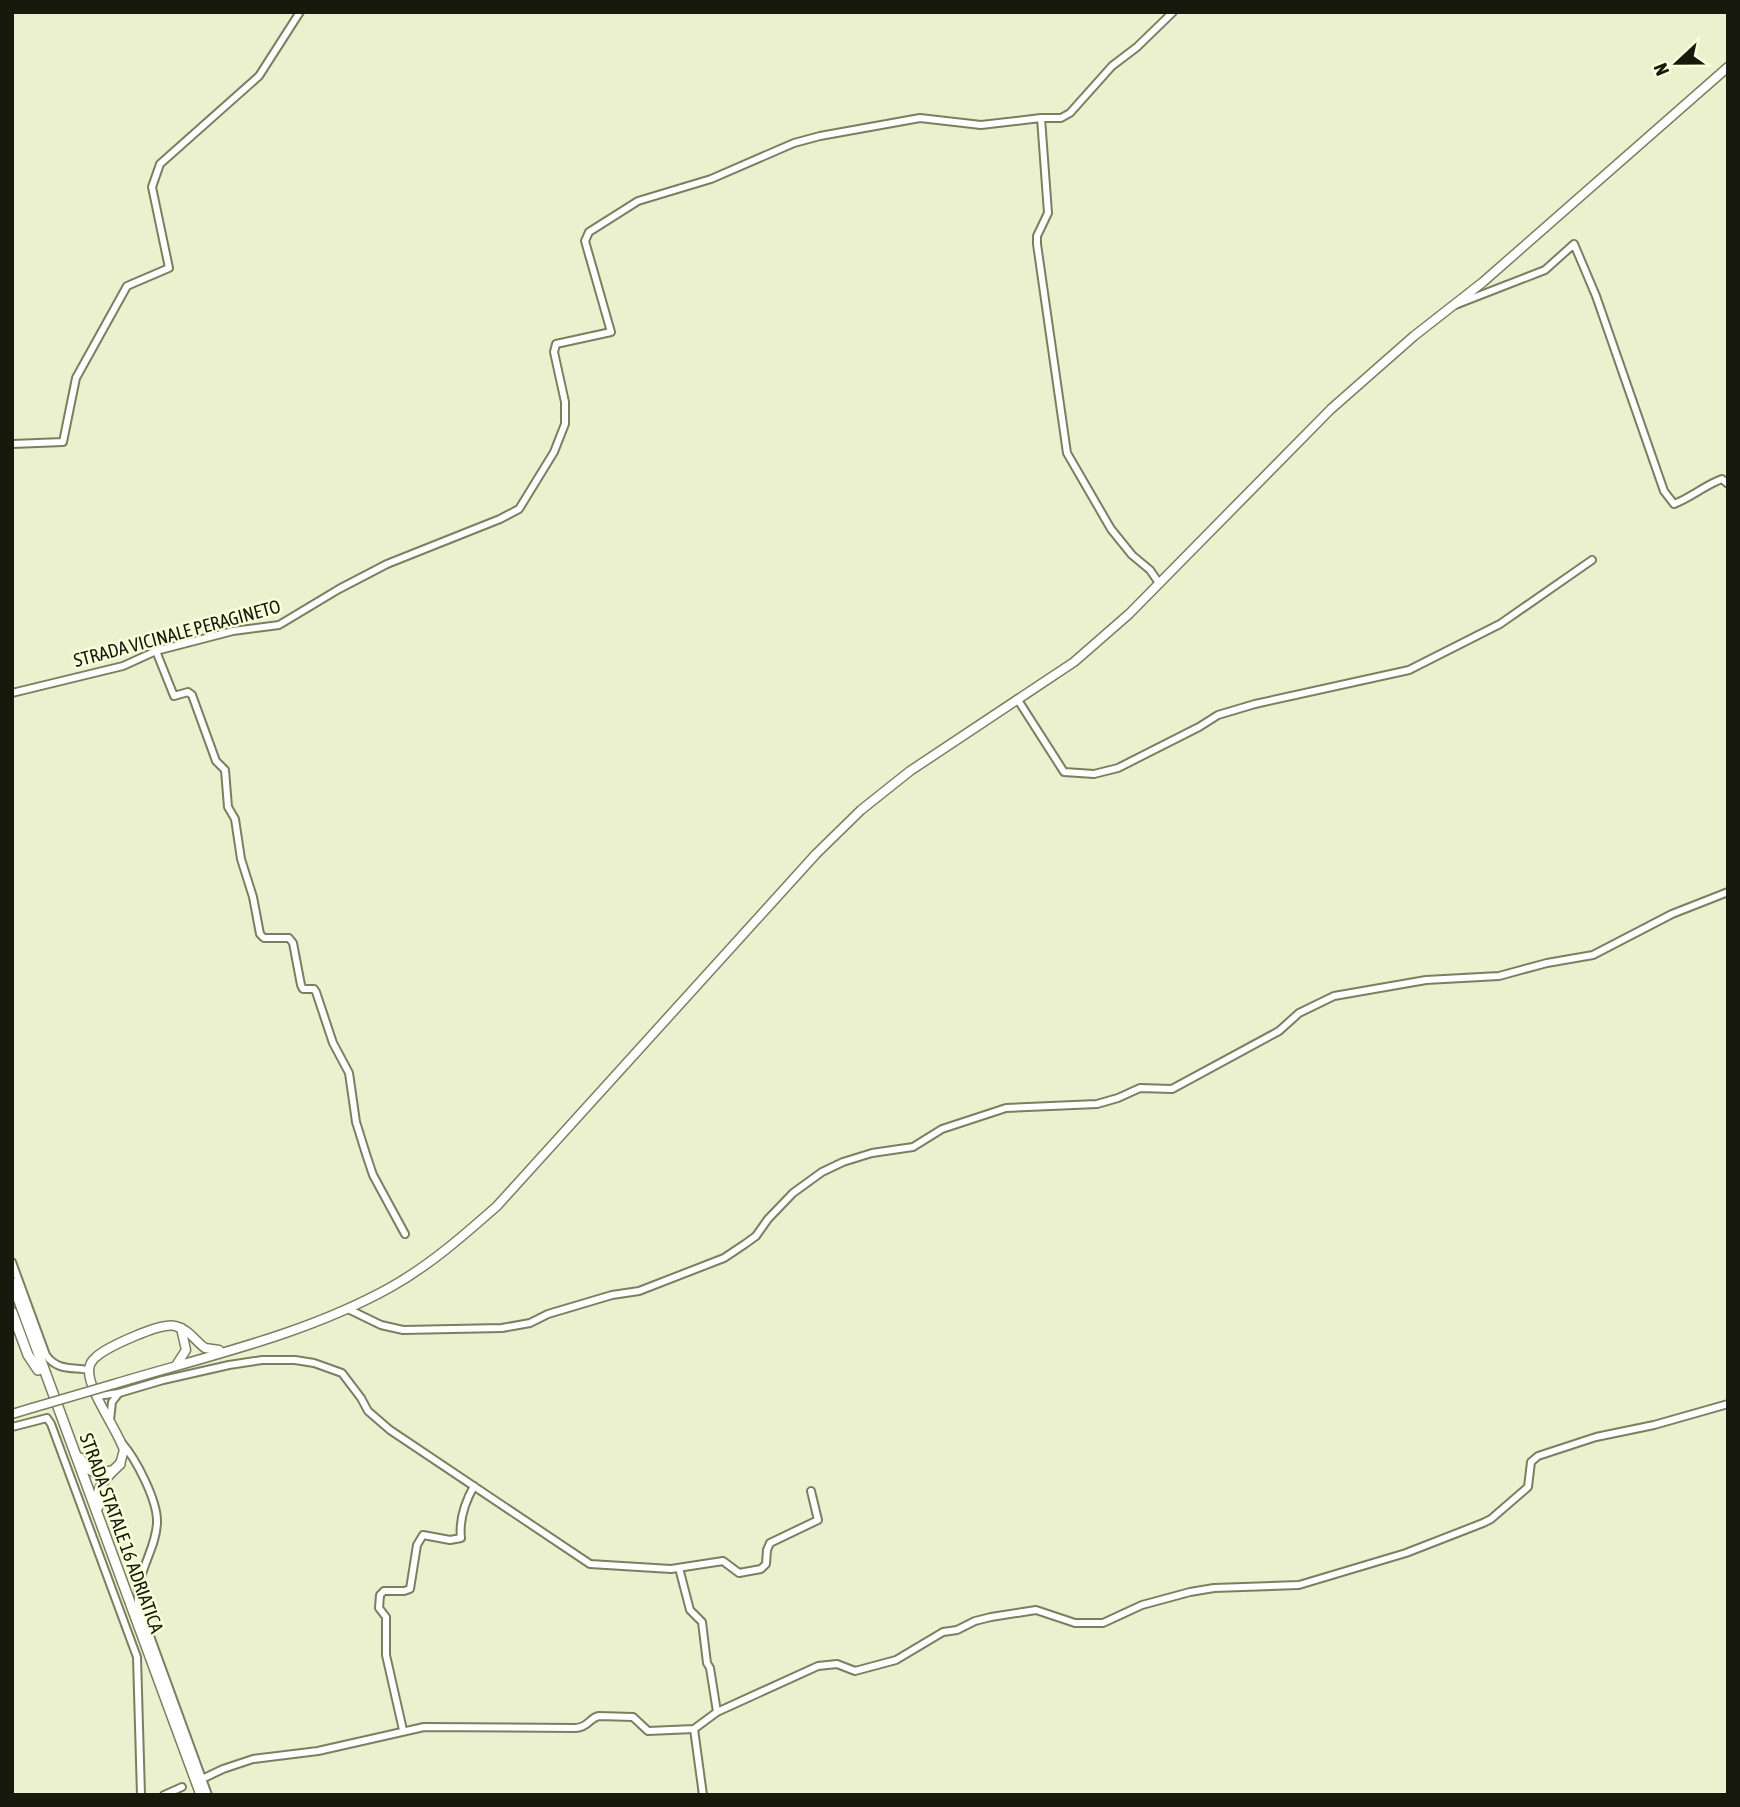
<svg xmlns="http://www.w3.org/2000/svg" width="1740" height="1807" viewBox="0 0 1740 1807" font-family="'Asap Condensed',sans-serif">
  <rect width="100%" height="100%" fill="#ebf1ce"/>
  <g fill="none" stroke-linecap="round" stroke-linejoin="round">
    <defs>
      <g id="minor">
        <path d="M 1041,118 L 1061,118 L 1070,113 L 1112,66 L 1137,47 L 1173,12"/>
        <path d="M 1455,305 L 1545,270 L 1574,244 L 1596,296 L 1664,491 L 1674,504 C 1692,497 1705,485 1722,479 L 1728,484"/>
        <path d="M 12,444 L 63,442 L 76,378 L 127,286 L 169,268 L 152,187 L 160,164 L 259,76 L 300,12"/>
        <path d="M 156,651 L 174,696 L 188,692 L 192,695 L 216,761 L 225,770 L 228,807 L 235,819 L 241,859 L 253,897 L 260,934 L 264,938 L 289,938 L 293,943 L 301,985 L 303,989 L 314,989 L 316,992 L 333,1043 L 349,1073 L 356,1122 L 366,1154 L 373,1175 L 405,1234"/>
        <path d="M 12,693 L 123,666 L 156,651 L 233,631 L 279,625 L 339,589 L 387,564 L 500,519 L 519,509 L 554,452 L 565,424 L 565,402 L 554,352 L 556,344 L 611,332 L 585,241 L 589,232 L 638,201 L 711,179 L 794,143 L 820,136 L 920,118 L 981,125 L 1041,118 L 1048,213 L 1037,236 L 1037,244 L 1067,453 L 1111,529 L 1132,555 L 1150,570 L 1159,583"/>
        <path d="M 1018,700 L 1064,772 L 1094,774 L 1118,768 L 1199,727 L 1218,715 L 1255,704 L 1409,670 L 1500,624 L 1592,560"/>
        <path d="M 12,1262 L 46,1355 C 57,1371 72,1367 89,1370"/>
        <path d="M 348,1309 L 381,1325 L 403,1330 L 502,1328 L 530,1323 L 548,1314 L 612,1295 L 639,1291 L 724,1258 L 745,1244 L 756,1236 L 768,1219 L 793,1193 L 822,1172 L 843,1162 L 872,1153 L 913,1147 L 942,1129 L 1006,1108 L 1097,1104 L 1118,1098 L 1140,1088 L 1172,1089 L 1279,1031 L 1299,1013 L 1334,996 L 1426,980 L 1499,976 L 1547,963 L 1593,955 L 1672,914 L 1728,892"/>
        <path d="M 97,1396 L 119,1393 L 163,1380 L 229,1365 L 262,1360 L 295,1360 L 314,1363 L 342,1373 L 361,1398 L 368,1411 L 390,1430 L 590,1564 L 671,1569 L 723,1561 L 739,1573 L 761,1569 L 766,1564 L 767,1550 L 770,1543 L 818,1520 L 811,1491"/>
        <path d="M 110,1420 L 112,1402 L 119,1393"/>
        <path d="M 12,1427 L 47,1418 L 51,1424 L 137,1657 L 141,1795"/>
        <path d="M 122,1443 C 136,1459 158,1501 157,1523 C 156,1550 136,1572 138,1603 L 208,1795"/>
        <path d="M 679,1568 L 690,1610 L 702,1622 L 707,1663 L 710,1668 L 717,1712"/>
        <path d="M 694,1729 L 703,1795"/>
        <path d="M 403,1730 L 386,1655 L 386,1617 L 379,1608 L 380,1595 L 384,1591 L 404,1591 L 410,1589 L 417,1545 L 423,1535 L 450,1540 L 461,1538 C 459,1520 465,1502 474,1486"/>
        <path d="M 202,1779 L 223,1769 L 253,1759 L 318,1751 L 424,1727 L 576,1728 C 589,1727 589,1718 599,1716 L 633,1717 L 648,1731 L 694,1729 L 717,1712 L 818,1666 L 837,1664 L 855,1671 L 896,1660 L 943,1632 L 957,1630 L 975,1621 L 991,1617 L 1036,1610 L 1075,1623 L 1103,1623 L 1142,1605 L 1190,1592 L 1214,1588 L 1299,1585 L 1406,1553 L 1483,1523 L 1491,1519 L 1528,1487 L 1531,1462 L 1538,1456 L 1596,1437 L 1654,1425 L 1728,1404"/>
        <path d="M 164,1795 L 182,1787"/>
      </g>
      <g id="major">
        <path d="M 177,1364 L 186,1350 L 181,1328"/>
        <path d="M 114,1384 C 207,1356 305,1335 391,1287 C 430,1265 463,1236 497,1206 L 816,854 L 861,810 L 910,771 L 1074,662 L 1129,614 L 1331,409 L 1414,336 L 1483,282 L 1728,67"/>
        <path d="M 12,1414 L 32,1408"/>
        <path d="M 120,1464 L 124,1450 C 117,1429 89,1392 89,1371 C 89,1365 91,1361 96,1357 C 107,1347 161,1322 175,1326 C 189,1329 194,1340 205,1348 L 219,1350"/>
      </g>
      <g id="highway">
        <path d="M 12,1282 L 201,1795"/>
        <path d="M 12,1312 L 28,1355 L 38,1370"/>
        <path d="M 80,1458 C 87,1473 97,1474 112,1471"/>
        <path d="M 98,1507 C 94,1488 107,1476 120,1464"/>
      </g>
    </defs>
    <use href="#minor" stroke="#7a7f60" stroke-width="10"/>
    <use href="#major" stroke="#7a7f60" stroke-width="11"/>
    <use href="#highway" stroke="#7a7f60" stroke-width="12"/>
    <use href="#minor" stroke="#fff" stroke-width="6"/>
    <use href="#major" stroke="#fff" stroke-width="8"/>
    <use href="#highway" stroke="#fff" stroke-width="9"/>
    <defs>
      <path id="major-bridge" d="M 32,1408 L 114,1384"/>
    </defs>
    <use href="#major-bridge" stroke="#7a7f60" stroke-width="11" stroke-linecap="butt"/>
    <use href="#major-bridge" stroke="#fff" stroke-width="8"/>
  </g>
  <g text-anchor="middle" stroke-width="5" stroke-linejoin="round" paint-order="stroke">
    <g font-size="19" fill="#16190c" stroke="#f8ffdb">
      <text transform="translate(177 633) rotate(-15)" y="7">STRADA VICINALE PERAGINETO</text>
      <text transform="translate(122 1533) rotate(70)" y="7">STRADA STATALE 16 ADRIATICA</text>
    </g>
  </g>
  <rect width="1740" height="1807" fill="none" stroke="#16190c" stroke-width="28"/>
  <g transform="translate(1677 63) rotate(248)" stroke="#f8ffdb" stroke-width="5" paint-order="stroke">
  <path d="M0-5L12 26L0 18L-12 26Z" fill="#16190c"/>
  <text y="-10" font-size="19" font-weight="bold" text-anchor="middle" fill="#16190c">N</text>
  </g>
</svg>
